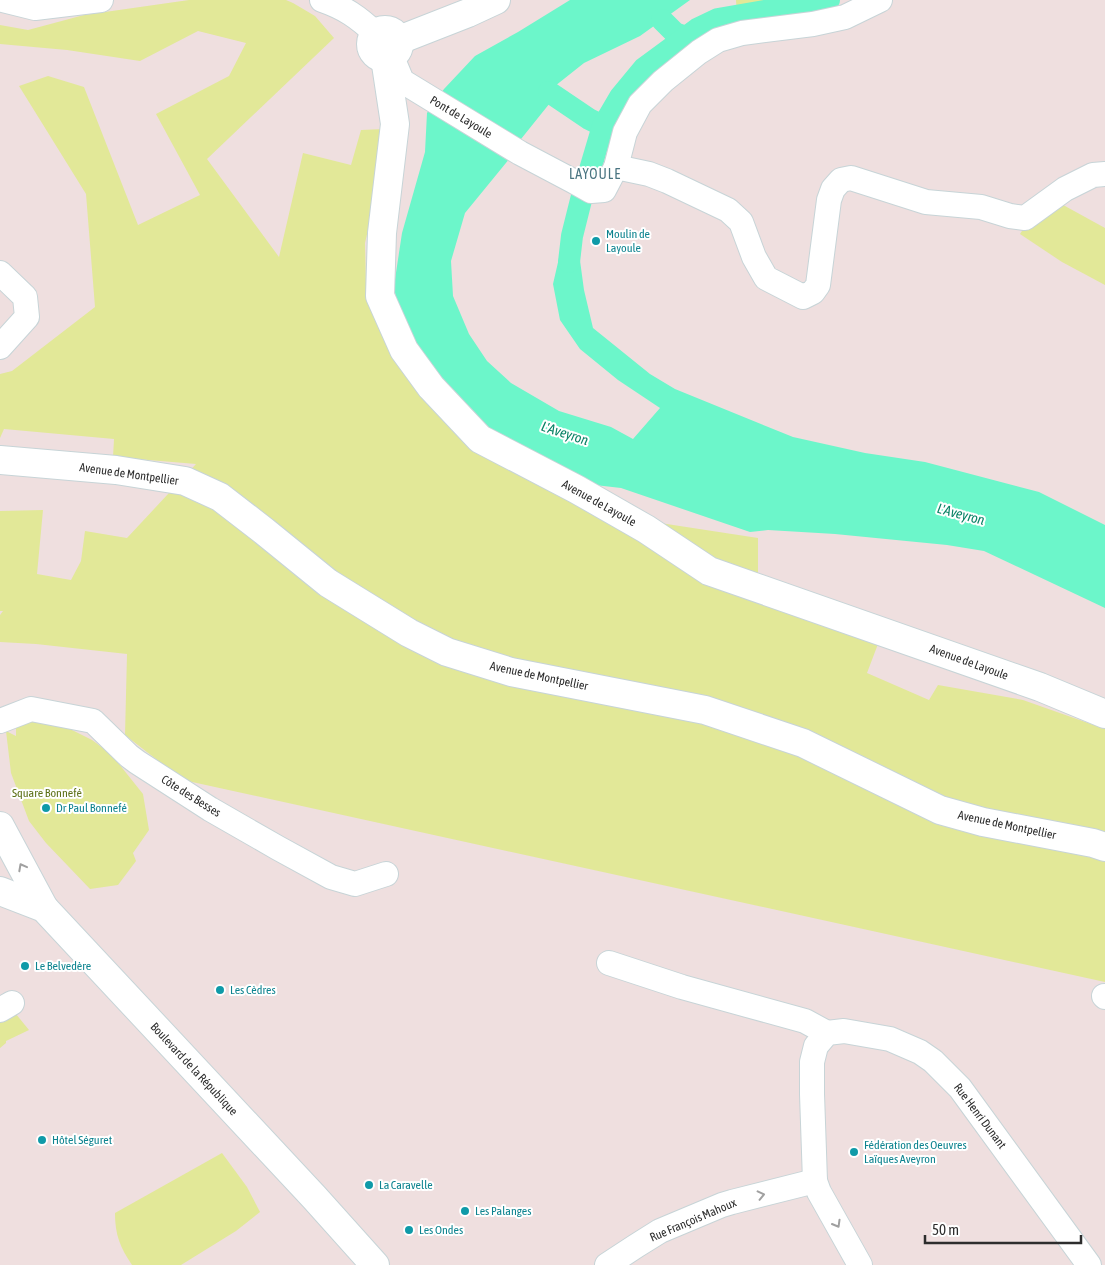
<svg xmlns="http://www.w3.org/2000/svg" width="1105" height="1265" viewBox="0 0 1105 1265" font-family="'Asap Condensed',sans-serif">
  <rect width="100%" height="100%" fill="#efdfdf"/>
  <g fill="#e2e898">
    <path d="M 189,0 L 286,0 L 293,3 L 315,16 L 334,38 L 207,159 L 279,257 L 303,153 L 351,165 L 361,130 L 384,129 L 377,191 L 365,243 L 366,286 L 381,333 L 432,400 L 595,513 L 758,538 L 758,601 L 878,644 L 867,673 L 929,700 L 938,685 L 1023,700 L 1105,729 L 1105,982 L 183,780 L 125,735 L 127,654 L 36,644 L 0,642 L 0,615 L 3,611 L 0,611 L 0,511 L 43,510 L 37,574 L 71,580 L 81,561 L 85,531 L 127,538 L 196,464 L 113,457 L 114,439 L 4,429 L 0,438 L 0,374 L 12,371 L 95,307 L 86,194 L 19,86 L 48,76 L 84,87 L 138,225 L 200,195 L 156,114 L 229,76 L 246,43 L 198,31 L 140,61 L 67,50 L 0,44 L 0,25 L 28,30 L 84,15 Z"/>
    <path d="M 736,0 L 829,0 L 737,16 Z"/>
    <path d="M 1045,195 L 1105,228 L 1105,285 L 1062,262 L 1020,234 Z"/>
    <path d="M 16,721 L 58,723 L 92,740 L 111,754 L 143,794 L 149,830 L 133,853 L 136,861 L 118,885 L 90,889 L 46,843 L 29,821 L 11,773 L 6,731 L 16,736 Z"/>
    <path d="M 11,1008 L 29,1030 L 6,1041 L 6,1043 L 0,1048 L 0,1014 Z"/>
    <path d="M 222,1153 L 247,1187 L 260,1212 L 236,1231 L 181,1265 L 132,1265 C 120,1247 115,1235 115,1213 Z"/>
  </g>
  <path fill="#6cf6ca" d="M 570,0 L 690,0 L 640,36 L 584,63 L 555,86 L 562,88 L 517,144 L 510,158 L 465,213 L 451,261 L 453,296 L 469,334 L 487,361 L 511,383 L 559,411 L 611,427 L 633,439 L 660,408 L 618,380 L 580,349 L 560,320 L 553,284 L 565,232 L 576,231 L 584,290 L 593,328 L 650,374 L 675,389 L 793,437 L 865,453 L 925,462 L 1039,492 L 1105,525 L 1105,608 L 984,551 L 947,545 L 835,534 L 768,530 L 750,532 L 621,488 L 595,485 L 489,434 L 440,385 L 399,317 L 394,286 L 402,233 L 425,152 L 427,113 L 444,89 L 475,56 L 518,32 Z"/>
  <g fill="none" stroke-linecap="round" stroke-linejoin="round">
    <g stroke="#6cf6ca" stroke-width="22">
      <path d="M 662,20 L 675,33 L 686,37"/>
      <path d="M 549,92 L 589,119 L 603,126"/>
      <path d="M 569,262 L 572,236 L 581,200 L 603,126 L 620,97 L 644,68 L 697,29 L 718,19 L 829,0"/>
    </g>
    <defs>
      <g id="street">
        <path d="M 3,0 L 35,8 L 101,0"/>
        <path d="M 322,0 C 345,8 358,17 376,34"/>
        <path d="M 392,57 L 402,81 L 520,153 L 573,181 L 591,191 L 604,190 L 616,167 L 625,132 L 640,104 L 663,81 L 699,52 L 718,40 L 742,33 L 813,24 L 845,17 L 880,0"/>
        <path d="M 616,167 L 649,174 L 667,181 L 728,210 L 741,222 L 754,257 L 766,278 L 803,297 L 813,292 L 818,285 L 829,200 L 833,189 L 841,180 L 851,178 L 926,202 L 981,207 L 1010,216 L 1025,218 L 1065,189 L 1093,175 L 1105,174"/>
        <path d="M 0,273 L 25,297 L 27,317 L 0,347"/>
        <path d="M 0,721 L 31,709 L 93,721 L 129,756 L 137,762 L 210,809 L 278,848 L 331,877 L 355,884 L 386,874"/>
        <path d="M 609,963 L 682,987 L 805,1021 L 827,1033"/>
        <path d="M 1104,996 L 1105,997"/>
        <path d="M 0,1010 L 12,1003"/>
        <path d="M 607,1265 L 636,1246 L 660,1231 L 722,1205 L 732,1202 L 815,1181"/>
        <path d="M 860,1265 L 819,1192 L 815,1181 L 812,1094 L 812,1062 L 816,1046 L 827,1033 L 844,1031 L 890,1039 L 920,1052 L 933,1061 L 960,1088 L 1089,1265"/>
      </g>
      <g id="secondary">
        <circle cx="385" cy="44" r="14"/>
        <path d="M 399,40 L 468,13 L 496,0"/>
        <path d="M 385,58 L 395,124 L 382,233 L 380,296 L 404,350 L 431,387 L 480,439 L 576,489 L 646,529 L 709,571 L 1040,687 L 1105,714"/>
        <path d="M 0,460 L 116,470 L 185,481 L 220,497 L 264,531 L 328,583 L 409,633 L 447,652 L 511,672 L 705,710 L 803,743 L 940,810 L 983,822 L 1093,843 L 1105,847"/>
        <path d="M 0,826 L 44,908"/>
        <path d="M 0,891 L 44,908 L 314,1197 L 375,1265"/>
      </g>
    </defs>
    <use href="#street" stroke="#c7d4d7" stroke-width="26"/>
    <use href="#secondary" stroke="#c7d4d7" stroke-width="30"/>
    <use href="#street" stroke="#fff" stroke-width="24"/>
    <use href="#secondary" stroke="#fff" stroke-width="28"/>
  </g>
  <defs><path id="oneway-chevron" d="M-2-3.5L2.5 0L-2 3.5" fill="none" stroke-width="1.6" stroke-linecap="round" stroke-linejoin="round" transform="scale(1.25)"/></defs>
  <g stroke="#a0a0a0">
    <use href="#oneway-chevron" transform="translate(22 867) rotate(-118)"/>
    <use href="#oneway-chevron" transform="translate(761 1195) rotate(-13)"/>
    <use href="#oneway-chevron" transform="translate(837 1224) rotate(60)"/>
  </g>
  <g fill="#0f9aa8" stroke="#fff" stroke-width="2">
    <circle cx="596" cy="241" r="5"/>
    <circle cx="46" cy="808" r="5"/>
    <circle cx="25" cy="966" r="5"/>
    <circle cx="220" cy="990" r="5"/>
    <circle cx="42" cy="1140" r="5"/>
    <circle cx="854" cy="1152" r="5"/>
    <circle cx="369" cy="1185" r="5"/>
    <circle cx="465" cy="1211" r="5"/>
    <circle cx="409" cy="1230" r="5"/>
  </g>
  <g text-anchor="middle" stroke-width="4" stroke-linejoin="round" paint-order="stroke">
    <g font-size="12" fill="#2d2d2d" stroke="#fff">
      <text transform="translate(461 117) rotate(31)" y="4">Pont de Layoule</text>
      <text transform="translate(129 474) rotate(8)" y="4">Avenue de Montpellier</text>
      <text transform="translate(599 503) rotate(29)" y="4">Avenue de Layoule</text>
      <text transform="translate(969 662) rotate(20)" y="4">Avenue de Layoule</text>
      <text transform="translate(539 676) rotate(12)" y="4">Avenue de Montpellier</text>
      <text transform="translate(191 796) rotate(32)" y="4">Côte des Besses</text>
      <text transform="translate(1007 825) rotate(12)" y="4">Avenue de Montpellier</text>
      <text transform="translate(194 1069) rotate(47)" y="4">Boulevard de la République</text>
      <text transform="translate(980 1116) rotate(53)" y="4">Rue Henri Dunant</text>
      <text transform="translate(693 1220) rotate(-23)" y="4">Rue François Mahoux</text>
    </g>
    <g font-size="12" fill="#0d838f" stroke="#fff" text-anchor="start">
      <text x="606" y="238">Moulin de<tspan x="606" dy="14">Layoule</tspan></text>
      <text x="56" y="812">Dr Paul Bonnefé</text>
      <text x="35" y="970">Le Belvedère</text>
      <text x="230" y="994">Les Cèdres</text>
      <text x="52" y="1144">Hôtel Séguret</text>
      <text x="864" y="1149">Fédération des Oeuvres<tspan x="864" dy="14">Laïques Aveyron</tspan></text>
      <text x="379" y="1189">La Caravelle</text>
      <text x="475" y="1215">Les Palanges</text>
      <text x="419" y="1234">Les Ondes</text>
    </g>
    <g font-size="12" fill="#5d7016" stroke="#fff">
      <text x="47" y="797">Square Bonnefé</text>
    </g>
    <g font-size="14" letter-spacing="1" fill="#4a7481" stroke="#fff">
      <text x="595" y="179">LAYOULE</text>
    </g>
    <g font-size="14" font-style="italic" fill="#098265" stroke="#fff">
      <text transform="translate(565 433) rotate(18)" y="5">L'Aveyron</text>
      <text transform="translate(961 514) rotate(15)" y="5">L'Aveyron</text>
    </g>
  </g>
  <path d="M925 1235v8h156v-8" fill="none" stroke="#2d2d2d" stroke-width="2.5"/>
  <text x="932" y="1235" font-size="15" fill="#2d2d2d" stroke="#ffffff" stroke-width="4" paint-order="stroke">50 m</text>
</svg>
